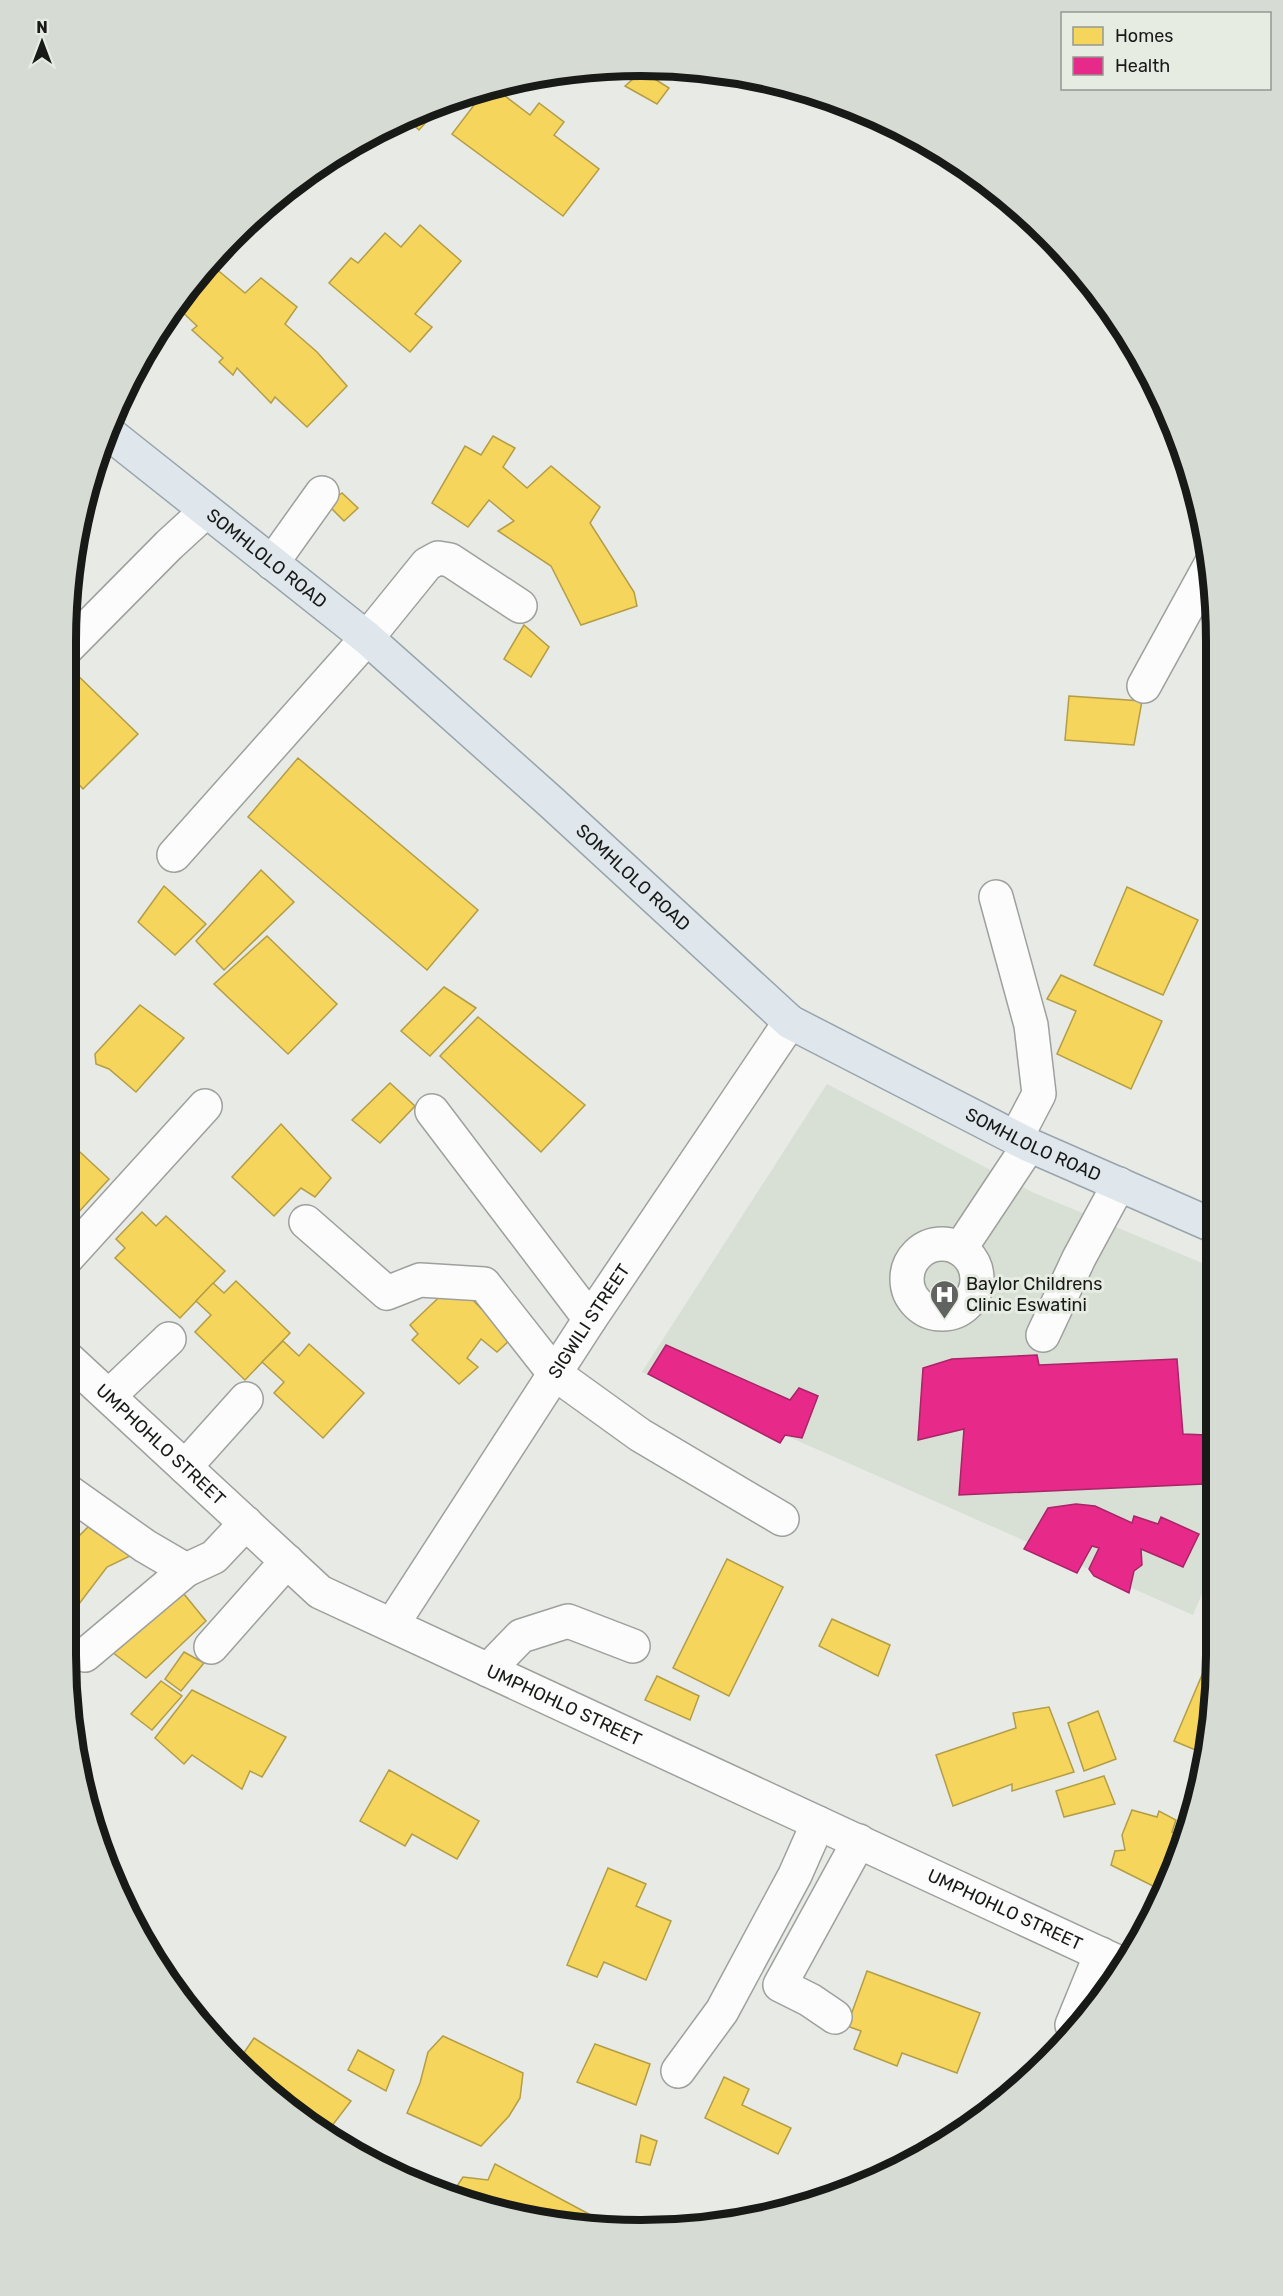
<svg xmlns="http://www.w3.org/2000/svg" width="1283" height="2296" viewBox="0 0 1283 2296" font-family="Rubik,sans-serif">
  <rect width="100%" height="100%" fill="#e7eae5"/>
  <path fill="#d8dfd4" d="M 827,1084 L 1032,1192 L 1214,1268 L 1215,1563 L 1193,1615 L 642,1372 Z"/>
  <g fill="#f6d55c" stroke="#b39d47" stroke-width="1.5">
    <path d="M 642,71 L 669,88 L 657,104 L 625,86 Z"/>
    <path d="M 492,86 L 530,115 L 539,103 L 564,122 L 554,135 L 599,169 L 563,216 L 452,134 L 487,88 Z"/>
    <path d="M 436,107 L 438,109 L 419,130 L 406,118 Z"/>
    <path d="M 420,225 L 461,261 L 415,314 L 432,327 L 410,352 L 329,283 L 351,258 L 358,263 L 385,233 L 401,247 Z"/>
    <path d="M 208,262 L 245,293 L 261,278 L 297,307 L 285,324 L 317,352 L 347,386 L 307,427 L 275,397 L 271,403 L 237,368 L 233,375 L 219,362 L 223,358 L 192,330 L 197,326 L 177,307 Z"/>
    <path d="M 493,436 L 515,448 L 503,467 L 527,488 L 551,466 L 600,507 L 590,523 L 634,592 L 637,606 L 581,625 L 551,566 L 498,531 L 514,521 L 489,500 L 468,527 L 432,503 L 465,446 L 481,455 Z"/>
    <path d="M 342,493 L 358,508 L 344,521 L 327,504 Z"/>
    <path d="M 524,625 L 549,647 L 531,677 L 504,659 Z"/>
    <path d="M 67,665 L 138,734 L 83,789 L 67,772 Z"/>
    <path d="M 1212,679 L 1213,702 L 1203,698 Z"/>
    <path d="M 1069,696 L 1142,701 L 1134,745 L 1065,740 Z"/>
    <path d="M 298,758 L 478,910 L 427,970 L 248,817 Z"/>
    <path d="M 261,870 L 294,902 L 224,970 L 196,941 Z"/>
    <path d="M 164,886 L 206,924 L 175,955 L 138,922 Z"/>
    <path d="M 1127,887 L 1198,920 L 1163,995 L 1094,965 Z"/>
    <path d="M 267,936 L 337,1004 L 288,1054 L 214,984 Z"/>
    <path d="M 1061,975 L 1162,1021 L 1131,1089 L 1057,1054 L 1076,1011 L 1047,999 Z"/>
    <path d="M 444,987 L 476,1008 L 430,1056 L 401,1031 Z"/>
    <path d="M 140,1005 L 184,1038 L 136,1092 L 109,1069 L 96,1064 L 95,1054 Z"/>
    <path d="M 478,1017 L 585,1105 L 541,1152 L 440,1056 Z"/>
    <path d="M 390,1083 L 415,1106 L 380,1143 L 352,1120 Z"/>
    <path d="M 281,1124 L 331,1178 L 315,1197 L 301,1188 L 274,1216 L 232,1177 Z"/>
    <path d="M 67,1140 L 109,1179 L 75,1216 L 67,1209 Z"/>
    <path d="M 142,1212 L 156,1226 L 166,1216 L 225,1271 L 180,1318 L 115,1258 L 125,1248 L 116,1239 Z"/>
    <path d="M 236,1281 L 290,1333 L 245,1380 L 195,1332 L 211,1315 L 196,1301 L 213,1283 L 224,1293 Z"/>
    <path d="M 455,1282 L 511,1339 L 497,1352 L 481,1339 L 467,1358 L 478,1367 L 459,1384 L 412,1340 L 418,1334 L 410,1325 Z"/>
    <path d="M 283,1341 L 299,1356 L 309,1344 L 364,1393 L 323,1438 L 274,1393 L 284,1382 L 262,1362 Z"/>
    <path d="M 88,1527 L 130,1556 L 107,1567 L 79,1604 L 66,1594 L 66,1544 L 69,1546 Z"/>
    <path d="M 727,1559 L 783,1587 L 729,1696 L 673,1668 Z"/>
    <path d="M 175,1583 L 206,1621 L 146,1678 L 112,1652 Z"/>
    <path d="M 832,1619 L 890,1645 L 878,1676 L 819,1646 Z"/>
    <path d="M 184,1652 L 204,1663 L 181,1691 L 165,1679 Z"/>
    <path d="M 1202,1675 L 1216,1681 L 1205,1754 L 1174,1741 Z"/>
    <path d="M 657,1676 L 699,1696 L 690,1720 L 645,1700 Z"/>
    <path d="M 161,1681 L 182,1696 L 152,1730 L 131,1714 Z"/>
    <path d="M 192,1690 L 286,1737 L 262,1777 L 250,1771 L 242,1789 L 192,1755 L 184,1764 L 155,1738 Z"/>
    <path d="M 1049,1707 L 1074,1772 L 1012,1791 L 1012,1784 L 953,1806 L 936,1755 L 1016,1728 L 1013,1713 Z"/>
    <path d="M 1098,1711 L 1116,1759 L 1084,1771 L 1068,1723 Z"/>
    <path d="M 389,1770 L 479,1821 L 457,1859 L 412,1834 L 405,1846 L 360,1821 Z"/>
    <path d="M 1104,1776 L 1115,1804 L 1064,1817 L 1056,1791 Z"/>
    <path d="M 1132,1810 L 1157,1817 L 1159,1811 L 1176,1820 L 1172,1832 L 1183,1837 L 1165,1881 L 1160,1879 L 1155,1887 L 1111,1865 L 1115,1851 L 1125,1850 L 1122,1835 Z"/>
    <path d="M 608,1868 L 646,1884 L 636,1906 L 671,1921 L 646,1980 L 604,1962 L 597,1977 L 567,1965 Z"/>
    <path d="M 867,1971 L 980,2013 L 957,2073 L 902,2053 L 897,2066 L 854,2049 L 861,2031 L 847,2026 Z"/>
    <path d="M 443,2036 L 523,2073 L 520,2098 L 509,2116 L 481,2146 L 407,2113 L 420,2083 L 428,2052 Z"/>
    <path d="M 254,2038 L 351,2101 L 325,2135 L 241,2057 Z"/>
    <path d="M 595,2044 L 650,2064 L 636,2105 L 577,2082 Z"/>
    <path d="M 358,2050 L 394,2070 L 386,2091 L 348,2070 Z"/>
    <path d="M 724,2077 L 749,2089 L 742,2105 L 791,2128 L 778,2154 L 705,2118 Z"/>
    <path d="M 641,2135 L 657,2141 L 650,2165 L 636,2162 Z"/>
    <path d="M 495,2164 L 602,2221 L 493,2210 L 453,2192 L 463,2177 L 488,2180 Z"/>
  </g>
  <g fill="#e7298a" stroke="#a92468" stroke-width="1.5">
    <path d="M 666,1345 L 790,1400 L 799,1388 L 818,1396 L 802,1438 L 785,1435 L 780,1443 L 648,1374 Z"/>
    <path d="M 1037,1355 L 1039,1365 L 1177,1359 L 1183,1434 L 1206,1435 L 1204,1484 L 959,1495 L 964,1429 L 918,1440 L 923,1368 L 952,1359 Z"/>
    <path d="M 1076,1504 L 1095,1506 L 1132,1523 L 1134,1516 L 1158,1524 L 1161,1517 L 1199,1534 L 1183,1567 L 1141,1549 L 1142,1565 L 1134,1571 L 1129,1593 L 1094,1576 L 1089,1569 L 1099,1548 L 1092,1546 L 1077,1573 L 1024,1549 L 1048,1508 Z"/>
  </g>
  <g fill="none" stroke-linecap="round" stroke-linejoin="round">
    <defs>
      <g id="minor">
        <path d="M 272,563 L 322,493"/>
        <path d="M 67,648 L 169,545 L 206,511"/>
        <path d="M 1144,686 L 1211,564"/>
        <path d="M 174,855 L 367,638 L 427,564 L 438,558 L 450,560 L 520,606"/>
        <path d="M 996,897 L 1031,1025 L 1039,1094 L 1016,1138"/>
        <path d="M 432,1111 L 590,1319"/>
        <path d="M 306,1222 L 387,1293 L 420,1280 L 484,1284 L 554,1373 L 640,1435 L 782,1519"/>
        <circle cx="942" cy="1279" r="35"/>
        <path d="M 960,1249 L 1029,1145"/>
        <path d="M 66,1259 L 205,1106"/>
        <path d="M 1043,1335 L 1079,1258 L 1119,1184"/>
        <path id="s1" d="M 66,1357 L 320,1592 L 1122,1964"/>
        <path d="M 109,1396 L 169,1339"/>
        <path d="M 185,1467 L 246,1399"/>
        <path d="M 66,1490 L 145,1546 L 186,1570 L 214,1557 L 246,1523"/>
        <path id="s2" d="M 392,1625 L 590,1319 L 790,1022"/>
        <path d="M 211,1647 L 287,1561"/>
        <path d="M 85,1655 L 186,1570"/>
        <path d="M 488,1670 L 521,1636 L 568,1621 L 633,1646"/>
        <path d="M 835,2017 L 810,2000 L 780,1985 L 859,1841"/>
        <path d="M 1072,2025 L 1101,1954"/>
        <path d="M 678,2071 L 722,2011 L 795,1875 L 818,1823"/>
      </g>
      <g id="major">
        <path id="s3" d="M 110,434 L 367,638 L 551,802 L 790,1022 L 1029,1145 L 1214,1226"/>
      </g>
    </defs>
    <use href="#minor" stroke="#9ea09d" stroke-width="36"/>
    <use href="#major" stroke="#98a4ac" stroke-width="36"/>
    <use href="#minor" stroke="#fbfcfb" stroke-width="33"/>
    <use href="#major" stroke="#e0e7ec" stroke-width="33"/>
  </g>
  <defs>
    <symbol id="hospital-pin" viewBox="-11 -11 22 30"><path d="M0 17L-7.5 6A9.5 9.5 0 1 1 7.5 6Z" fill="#60635f" stroke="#e7ece3"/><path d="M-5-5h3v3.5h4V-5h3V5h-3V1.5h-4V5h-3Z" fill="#fff"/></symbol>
  </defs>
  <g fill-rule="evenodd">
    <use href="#hospital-pin" x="928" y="1278" width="33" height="45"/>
  </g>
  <g text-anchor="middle" stroke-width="6" stroke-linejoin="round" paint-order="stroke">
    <g font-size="18" fill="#181a17" stroke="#e7ece3">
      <text dy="6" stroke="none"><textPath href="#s3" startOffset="200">SOMHLOLO ROAD</textPath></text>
      <text dy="6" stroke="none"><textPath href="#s3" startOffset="686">SOMHLOLO ROAD</textPath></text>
      <text dy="6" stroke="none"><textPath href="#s3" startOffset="1172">SOMHLOLO ROAD</textPath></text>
      <text dy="6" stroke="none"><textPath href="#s2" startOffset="362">SIGWILI STREET</textPath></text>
      <text dy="6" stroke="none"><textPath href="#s1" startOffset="129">UMPHOHLO STREET</textPath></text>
      <text dy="6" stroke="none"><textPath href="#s1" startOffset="615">UMPHOHLO STREET</textPath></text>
      <text dy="6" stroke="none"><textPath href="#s1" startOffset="1101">UMPHOHLO STREET</textPath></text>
    </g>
    <g font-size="18" fill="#181a17" stroke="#e7ece3" text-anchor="start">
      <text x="966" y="1290">Baylor Childrens<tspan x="966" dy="21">Clinic Eswatini</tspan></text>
    </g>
  </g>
  <path d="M0 0H1283V2296H0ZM641 76H641A565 565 0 0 1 1206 641V1655A565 565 0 0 1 641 2220H641A565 565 0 0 1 76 1655V641A565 565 0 0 1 641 76Z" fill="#d6dbd3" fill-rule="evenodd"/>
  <path fill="none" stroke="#181a17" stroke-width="8" d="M641 76H641A565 565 0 0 1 1206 641V1655A565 565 0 0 1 641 2220H641A565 565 0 0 1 76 1655V641A565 565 0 0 1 641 76Z"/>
  <rect x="1061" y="12" width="210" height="78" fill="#e7ece3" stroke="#949891" stroke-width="1.5"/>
  <rect x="1073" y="27" width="30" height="18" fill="#f6d55c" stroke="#949891" stroke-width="1.5"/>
  <text x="1115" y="42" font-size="18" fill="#181a17">Homes</text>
  <rect x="1073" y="57" width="30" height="18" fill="#e7298a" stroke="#949891" stroke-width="1.5"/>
  <text x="1115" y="72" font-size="18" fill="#181a17">Health</text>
  <g transform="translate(42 42)" stroke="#e7ece3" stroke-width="4.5" paint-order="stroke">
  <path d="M0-4.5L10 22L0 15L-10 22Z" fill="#181a17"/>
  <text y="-9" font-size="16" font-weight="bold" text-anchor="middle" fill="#181a17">N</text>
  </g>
</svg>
